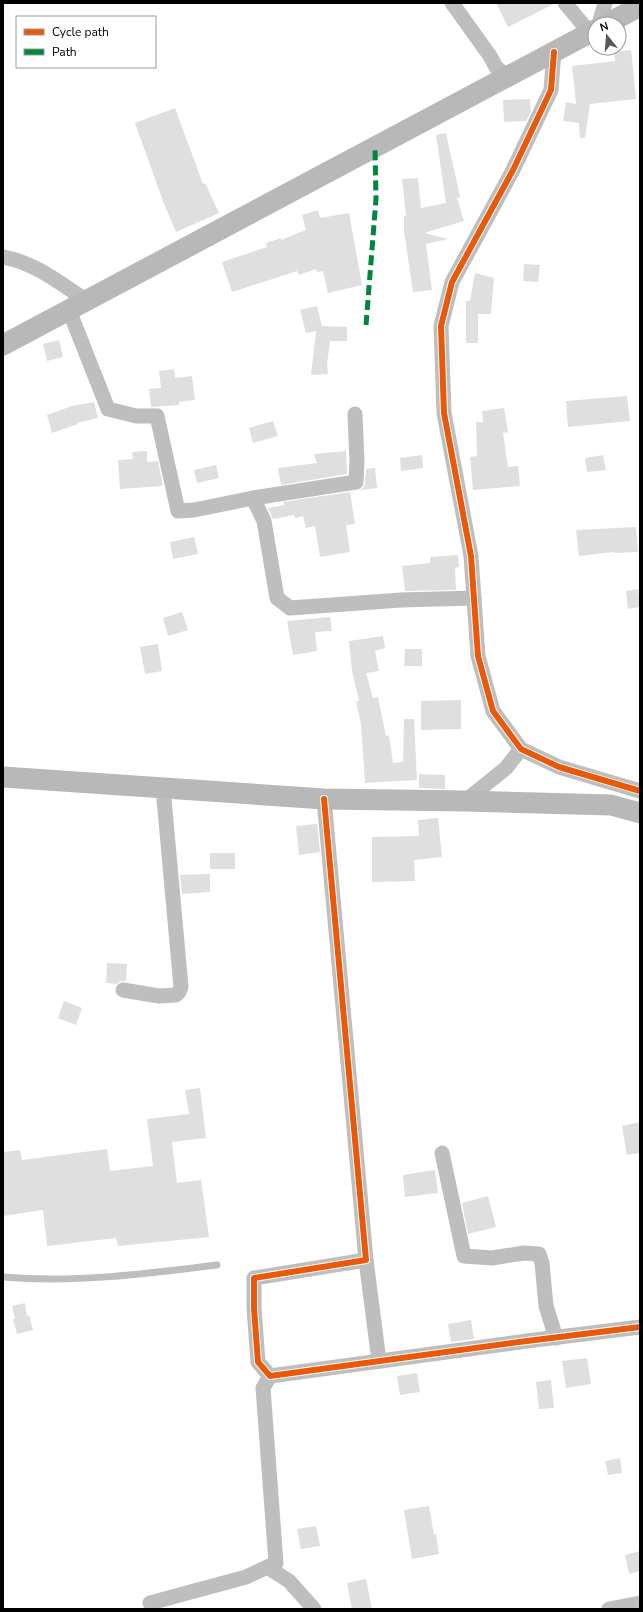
<svg xmlns="http://www.w3.org/2000/svg" width="643" height="1612" viewBox="0 0 643 1612" font-family="'Nunito Sans',sans-serif">
  <rect width="100%" height="100%" fill="#fff"/>
  <g fill="#dfdfdf">
    <path d="M 496,3 L 556,3 L 508,27 Z"/>
    <path d="M 631,50 L 636,99 L 590,104 L 585,138 L 580,138 L 579,123 L 563,121 L 566,102 L 576,104 L 572,66 L 615,61 L 614,52 Z"/>
    <path d="M 530,99 L 531,112 L 526,121 L 504,122 L 503,100 Z"/>
    <path d="M 175,108 L 203,184 L 205,183 L 219,213 L 176,232 L 163,201 L 135,123 Z"/>
    <path d="M 446,133 L 460,197 L 457,198 L 464,221 L 424,233 L 448,239 L 426,244 L 432,290 L 413,292 L 404,231 L 404,216 L 406,216 L 402,179 L 418,178 L 421,208 L 446,203 L 436,135 Z"/>
    <path d="M 318,210 L 320,218 L 349,213 L 362,285 L 328,293 L 323,271 L 317,272 L 316,269 L 299,275 L 297,271 L 232,292 L 222,262 L 267,247 L 266,243 L 281,238 L 281,240 L 306,230 L 302,215 Z"/>
    <path d="M 524,264 L 540,265 L 538,282 L 523,281 Z"/>
    <path d="M 475,273 L 494,278 L 491,314 L 478,314 L 478,343 L 466,343 L 466,301 L 470,301 Z"/>
    <path d="M 317,306 L 322,326 L 347,327 L 347,341 L 330,341 L 327,364 L 328,374 L 311,375 L 316,331 L 306,333 L 300,310 Z"/>
    <path d="M 59,340 L 63,357 L 47,361 L 43,344 Z"/>
    <path d="M 174,369 L 175,378 L 192,376 L 195,400 L 179,402 L 179,405 L 151,407 L 149,389 L 161,388 L 159,371 Z"/>
    <path d="M 627,396 L 630,421 L 568,427 L 566,401 Z"/>
    <path d="M 94,402 L 98,418 L 77,423 L 78,424 L 52,433 L 47,415 L 72,406 Z"/>
    <path d="M 504,408 L 508,432 L 503,433 L 508,467 L 518,466 L 520,486 L 473,490 L 470,457 L 477,456 L 476,422 L 483,422 L 482,411 Z"/>
    <path d="M 273,421 L 278,436 L 253,443 L 249,428 Z"/>
    <path d="M 147,451 L 147,462 L 158,461 L 163,486 L 120,489 L 118,460 L 133,459 L 132,452 Z"/>
    <path d="M 346,451 L 347,474 L 281,485 L 278,468 L 317,463 L 314,454 Z"/>
    <path d="M 422,455 L 423,468 L 401,471 L 400,458 Z"/>
    <path d="M 603,455 L 606,470 L 587,472 L 585,458 Z"/>
    <path d="M 216,465 L 219,478 L 197,483 L 194,470 Z"/>
    <path d="M 375,468 L 377,488 L 360,490 L 364,487 L 365,483 L 366,469 Z"/>
    <path d="M 350,492 L 355,524 L 346,525 L 350,552 L 320,557 L 315,526 L 306,528 L 303,516 L 295,518 L 294,515 L 273,519 L 268,508 L 284,505 L 283,502 Z"/>
    <path d="M 636,527 L 638,552 L 615,553 L 614,552 L 579,556 L 576,530 Z"/>
    <path d="M 194,537 L 198,554 L 173,559 L 170,542 Z"/>
    <path d="M 458,555 L 459,567 L 455,568 L 456,590 L 405,591 L 402,566 L 430,563 L 430,557 Z"/>
    <path d="M 638,589 L 640,607 L 628,609 L 626,591 Z"/>
    <path d="M 182,612 L 188,630 L 168,636 L 163,618 Z"/>
    <path d="M 330,617 L 332,631 L 315,632 L 317,651 L 293,655 L 287,621 Z"/>
    <path d="M 383,636 L 385,648 L 375,651 L 379,671 L 366,673 L 373,698 L 378,697 L 386,736 L 389,735 L 393,763 L 403,762 L 404,719 L 414,719 L 417,780 L 365,783 L 361,724 L 356,701 L 359,701 L 352,671 L 349,641 Z"/>
    <path d="M 158,644 L 162,671 L 145,674 L 140,647 Z"/>
    <path d="M 405,649 L 422,649 L 422,666 L 404,666 Z"/>
    <path d="M 461,700 L 461,729 L 421,730 L 421,701 Z"/>
    <path d="M 419,774 L 445,775 L 445,789 L 419,788 Z"/>
    <path d="M 438,818 L 442,857 L 414,860 L 415,881 L 372,882 L 372,837 L 419,836 L 418,820 Z"/>
    <path d="M 317,824 L 320,852 L 299,855 L 296,826 Z"/>
    <rect x="210" y="853" width="25" height="16"/>
    <path d="M 210,874 L 210,892 L 182,894 L 180,875 Z"/>
    <path d="M 107,963 L 127,964 L 126,981 L 120,981 L 117,984 L 106,983 Z"/>
    <path d="M 64,1001 L 82,1008 L 76,1025 L 58,1018 Z"/>
    <path d="M 200,1088 L 206,1138 L 172,1142 L 177,1183 L 201,1180 L 209,1237 L 118,1246 L 116,1238 L 47,1246 L 43,1210 L 3,1216 L 3,1152 L 20,1150 L 22,1160 L 107,1149 L 110,1171 L 153,1166 L 147,1119 L 189,1114 L 185,1090 Z"/>
    <path d="M 640,1122 L 640,1153 L 627,1155 L 622,1126 Z"/>
    <path d="M 435,1170 L 438,1193 L 405,1197 L 403,1175 Z"/>
    <path d="M 488,1196 L 496,1227 L 468,1234 L 462,1203 Z"/>
    <path d="M 25,1303 L 27,1316 L 29,1315 L 33,1330 L 17,1334 L 13,1319 L 15,1319 L 12,1306 Z"/>
    <path d="M 471,1320 L 474,1339 L 451,1342 L 448,1324 Z"/>
    <path d="M 587,1358 L 591,1384 L 566,1388 L 562,1361 Z"/>
    <path d="M 417,1373 L 420,1392 L 400,1395 L 397,1376 Z"/>
    <path d="M 551,1380 L 554,1408 L 539,1409 L 536,1382 Z"/>
    <path d="M 620,1458 L 622,1473 L 608,1475 L 605,1461 Z"/>
    <path d="M 429,1506 L 434,1535 L 436,1534 L 439,1554 L 412,1559 L 404,1510 Z"/>
    <path d="M 316,1526 L 320,1546 L 301,1549 L 297,1529 Z"/>
    <path d="M 640,1551 L 640,1571 L 629,1574 L 625,1555 Z"/>
    <path d="M 366,1579 L 372,1609 L 352,1609 L 347,1583 Z"/>
  </g>
  <g fill="none" stroke-linecap="round" stroke-linejoin="round">
    <path stroke="#bebebe" stroke-width="7" d="M 3,1277 C 74,1283 146,1274 217,1265"/>
    <g stroke="#bebebe" stroke-width="15">
      <path d="M 452,3 L 490,56 L 496,67 L 507,77"/>
      <path d="M 565,3 L 590,33"/>
      <path d="M 599,24 L 605,3"/>
      <path d="M 554,52 L 551,90 L 513,170 L 452,282 L 441,326 L 444,413 L 471,556 L 478,656 L 493,711 L 521,749 L 559,767 L 640,791"/>
      <path d="M 3,257 C 34,262 61,284 87,301"/>
      <path d="M 69,310 L 108,409 L 136,416 L 157,416 L 178,511 L 194,510 L 253,498 L 264,521 L 277,598 L 290,608 L 401,600 L 474,598"/>
      <path d="M 253,498 L 356,482 L 357,461 L 355,414"/>
      <path d="M 324,799 L 366,1260 L 254,1278 L 254,1308 L 258,1362 L 270,1376 L 527,1341 L 640,1327"/>
      <path d="M 465,801 L 506,768 L 521,749"/>
      <path d="M 123,990 L 159,996 L 176,995 L 179,992 L 181,987 L 163,788"/>
      <path d="M 442,1153 L 464,1256 L 492,1258 L 524,1253 L 539,1254 L 542,1263 L 546,1306 L 556,1338"/>
      <path d="M 366,1260 L 379,1361"/>
      <path d="M 267,1567 L 289,1581 L 314,1609"/>
      <path d="M 150,1603 L 246,1577 L 276,1563 L 263,1388 L 270,1376"/>
      <path d="M 609,1609 L 640,1603"/>
    </g>
    <g stroke="#b8b8b8" stroke-width="21">
      <path d="M 607,24 L 640,6"/>
      <path d="M 3,345 L 595,30"/>
      <path d="M 3,777 L 324,799 L 465,801 L 611,805 L 640,813"/>
    </g>
    <path stroke="#00873e" stroke-width="5" stroke-dasharray="10 5" stroke-linecap="butt" d="M 366,325 L 376,199 L 375,148"/>
    <defs>
      <g id="cycleway">
        <path d="M 554,52 L 551,90 L 513,170 L 452,282 L 441,326 L 444,413 L 471,556 L 478,656 L 493,711 L 521,749 L 559,767 L 640,791"/>
        <path d="M 324,799 L 366,1260 L 254,1278 L 254,1308 L 258,1362 L 270,1376 L 527,1341 L 640,1327"/>
      </g>
    </defs>
    <use href="#cycleway" stroke="#fff" stroke-width="8"/>
    <use href="#cycleway" stroke="#e8590c" stroke-width="6"/>
  </g>
  <rect width="643" height="1612" fill="none" stroke="#000000" stroke-width="8"/>
  <rect x="16" y="16" width="140" height="52" fill="#ffffff" stroke="#999999"/>
  <rect x="24" y="29" width="20" height="6" fill="#e8590c" stroke="#999999"/>
  <text x="52" y="36" font-size="12" fill="#000000">Cycle path</text>
  <rect x="24" y="49" width="20" height="6" fill="#00873e" stroke="#999999"/>
  <text x="52" y="56" font-size="12" fill="#000000">Path</text>
  <g transform="translate(607 36) rotate(343)"><circle r="19" fill="#ffffff" stroke="#999999"/>
  <path d="M0-3L7 15L0 10L-7 15Z" fill="#595959"/>
  <text y="-6" font-size="11" font-weight="bold" text-anchor="middle" fill="#000000">N</text>
  </g>
</svg>
